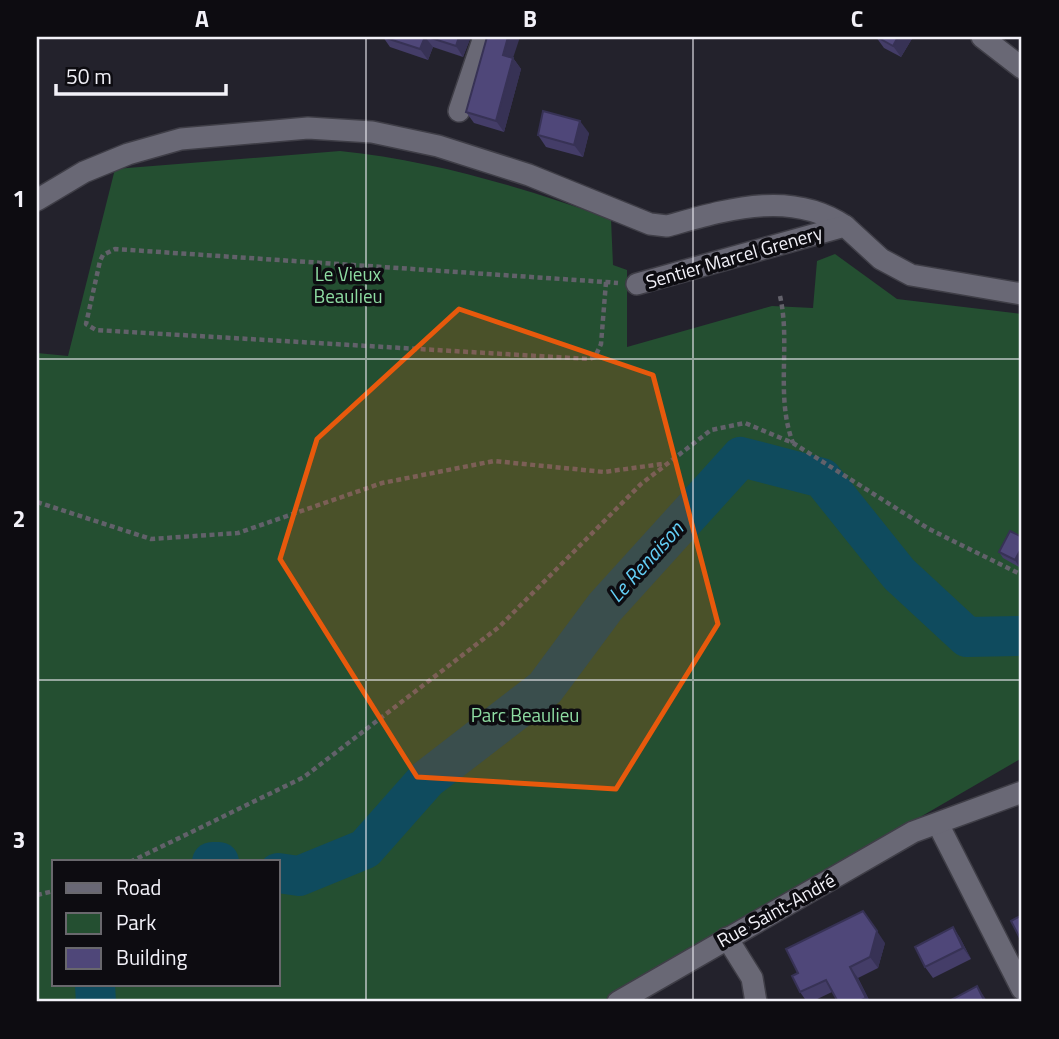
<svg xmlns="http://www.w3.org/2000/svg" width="1059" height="1039" viewBox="0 0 1059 1039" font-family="'Titillium Web',sans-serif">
  <rect width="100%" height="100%" fill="#23222c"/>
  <path fill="#244f31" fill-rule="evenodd" d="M 340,151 C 432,160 524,188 611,219 L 613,265 L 627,270 L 627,347 L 772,306 L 813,308 L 817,261 L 835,254 L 897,299 L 1022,314 L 1022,758 L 601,1002 L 37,1002 L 37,353 L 68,356 L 115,169 ZM 54,862 L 278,862 L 278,985 L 54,985 Z"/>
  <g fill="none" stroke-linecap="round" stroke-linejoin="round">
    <g stroke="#0f4b5e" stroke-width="40">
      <path d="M 212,862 L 219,862"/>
      <path d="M 278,873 L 299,876 L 365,849 L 427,779 L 545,688 L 605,607 L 741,457 L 822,478 L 899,574 L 967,637 L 1022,636"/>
      <path d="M 95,985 L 96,1002"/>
    </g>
    <defs>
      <g id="minor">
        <path d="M 982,37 L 1022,68"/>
        <path d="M 459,111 L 484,37"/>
        <path d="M 37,200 L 84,172 L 128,154 L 181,139 L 308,128 L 372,132 L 438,146 L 529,175 L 650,224 L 667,226 C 726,210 790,189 845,226"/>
        <path d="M 637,284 L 845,226 L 881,259 L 911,275 L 1022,294"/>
        <path d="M 938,824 L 1022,989"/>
        <path d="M 727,938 L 752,978 L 756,1002"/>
        <path d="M 618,1002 L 913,832 L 1022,792"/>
      </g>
    </defs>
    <use href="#minor" stroke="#3f3e47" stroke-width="24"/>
    <g stroke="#62616a" stroke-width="4.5" stroke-dasharray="5 3.5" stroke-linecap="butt">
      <path d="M 606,282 L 601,344 L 595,357 L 589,359 L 96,330 L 86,324 L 100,261 L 103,255 L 115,249 L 606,282 L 618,283"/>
      <path d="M 780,296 C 791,344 775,396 793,443"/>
      <path d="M 37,502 L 151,539 L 238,533 L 382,483 L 494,461 L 604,472 L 662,464"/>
      <path d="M 130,862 L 304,777 L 499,627 L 641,484 L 711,430 L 745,423 L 793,443 L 929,529 L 1022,575"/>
      <path d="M 37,895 L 54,891"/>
    </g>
    <use href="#minor" stroke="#696875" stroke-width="21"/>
  </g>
  <g fill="#443d68">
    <path d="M 383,37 L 468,37 L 470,39 L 463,57 L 433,47 L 428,60 L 390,47 Z"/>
    <path d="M 876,37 L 913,37 L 901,57 L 884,48 Z"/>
    <path d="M 513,58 L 521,69 L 504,132 L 474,123 L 466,112 Z"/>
    <path d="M 589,133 L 583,157 L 546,147 L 538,135 Z"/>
    <path d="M 1022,537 L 1019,567 L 1003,558 L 999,552 Z"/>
    <path d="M 953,927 L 960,938 L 971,959 L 933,978 L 925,967 Z"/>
    <path d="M 885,943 L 878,968 L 858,978 L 870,1002 L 838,1002 L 832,992 L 811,1002 L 807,1002 L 800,992 Z"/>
  </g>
  <g fill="#373255">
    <path d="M 425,37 L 433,47 L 428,60 L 420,49 Z"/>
    <path d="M 459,37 L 468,37 L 470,39 L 463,57 L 456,46 Z"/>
    <path d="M 508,37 L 520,37 L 513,58 L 521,69 L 504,132 L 496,121 L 503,55 Z"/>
    <path d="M 898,37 L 913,37 L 901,57 L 893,46 Z"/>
    <path d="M 580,121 L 589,133 L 583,157 L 574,145 Z"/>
    <path d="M 1022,547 L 1022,561 L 1019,567 L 1015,560 Z"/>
    <path d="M 953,927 L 960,938 L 971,959 L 963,948 Z"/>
    <path d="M 877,931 L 885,943 L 878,968 L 870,957 Z"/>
    <path d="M 850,967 L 858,978 L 870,1002 L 869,1002 L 866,998 Z"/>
    <path d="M 977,986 L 985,998 L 987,1002 L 985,1002 Z"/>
  </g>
  <g fill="#4f4779" stroke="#373255" stroke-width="2">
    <path d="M 383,37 L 425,37 L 420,49 Z"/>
    <path d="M 428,37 L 459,37 L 456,46 Z"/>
    <path d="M 487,37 L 508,37 L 503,55 L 513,58 L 496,121 L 466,112 Z"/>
    <path d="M 877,37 L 898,37 L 893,46 Z"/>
    <path d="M 543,111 L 580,121 L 574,145 L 538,135 Z"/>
    <path d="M 1010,531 L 1022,537 L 1022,547 L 1015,560 L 999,552 Z"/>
    <path d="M 863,911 L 877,931 L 870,957 L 850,967 L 866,998 L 857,1002 L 838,1002 L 826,980 L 800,992 L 792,976 L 798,973 L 786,949 Z"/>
    <path d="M 1022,915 L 1022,942 L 1011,921 Z"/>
    <path d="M 953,927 L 963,948 L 925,967 L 915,947 Z"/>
    <path d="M 977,986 L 985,1002 L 949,1002 L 949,1001 Z"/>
  </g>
  <path fill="#e8590c" fill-opacity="0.2" stroke="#e8590c" stroke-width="5" stroke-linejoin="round" d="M 459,309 L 653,375 L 718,624 L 616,789 L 417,777 L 280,559 L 317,439 Z"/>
  <path fill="none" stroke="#f2f1f8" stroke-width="2" stroke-opacity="0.55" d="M 366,37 L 366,1002M 693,37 L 693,1002M 37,359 L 1022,359M 37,680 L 1022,680"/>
  <g text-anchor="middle" stroke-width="7" stroke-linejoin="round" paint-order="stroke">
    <g font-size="19" fill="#f2f1f8" stroke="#0d0c11">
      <text transform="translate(734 257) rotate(-16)" y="7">Sentier Marcel Grenery</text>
      <text transform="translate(776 910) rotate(-29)" y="7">Rue Saint-André</text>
    </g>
    <g font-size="19" fill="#8edca2" stroke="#0d0c11">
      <text x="348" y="281">Le Vieux<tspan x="348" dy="22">Beaulieu</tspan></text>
      <text x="525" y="722">Parc Beaulieu</text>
    </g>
    <g font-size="21" font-style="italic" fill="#63cef5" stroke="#0d0c11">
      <text transform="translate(646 562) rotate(-48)" y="7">Le Renaison</text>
    </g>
  </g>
  <rect width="1059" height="1039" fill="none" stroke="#0d0c11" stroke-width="77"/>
  <rect x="52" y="860" width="228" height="126" fill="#0d0c11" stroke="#69686d" stroke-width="2"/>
  <rect x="66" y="883" width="35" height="10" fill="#696875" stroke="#69686d" stroke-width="2"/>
  <text x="116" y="895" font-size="21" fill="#f2f1f8">Road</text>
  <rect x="66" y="913" width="35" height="21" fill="#244f31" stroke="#69686d" stroke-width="2"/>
  <text x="116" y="930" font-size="21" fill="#f2f1f8">Park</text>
  <rect x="66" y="948" width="35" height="21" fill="#4f4779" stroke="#69686d" stroke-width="2"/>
  <text x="116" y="965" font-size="21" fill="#f2f1f8">Building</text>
  <path d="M56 84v10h170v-10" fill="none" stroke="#f2f1f8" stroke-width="3.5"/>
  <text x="66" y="84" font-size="21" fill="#f2f1f8" stroke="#0d0c11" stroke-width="5" paint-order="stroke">50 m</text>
  <rect x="38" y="38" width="982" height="962" fill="none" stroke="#f2f1f8" stroke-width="2.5"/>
  <g font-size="23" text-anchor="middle" font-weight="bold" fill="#f2f1f8">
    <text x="202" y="27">A</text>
    <text x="530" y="27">B</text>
    <text x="857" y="27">C</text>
    <text x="19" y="207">1</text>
    <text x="19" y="527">2</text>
    <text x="19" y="848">3</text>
  </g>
</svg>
